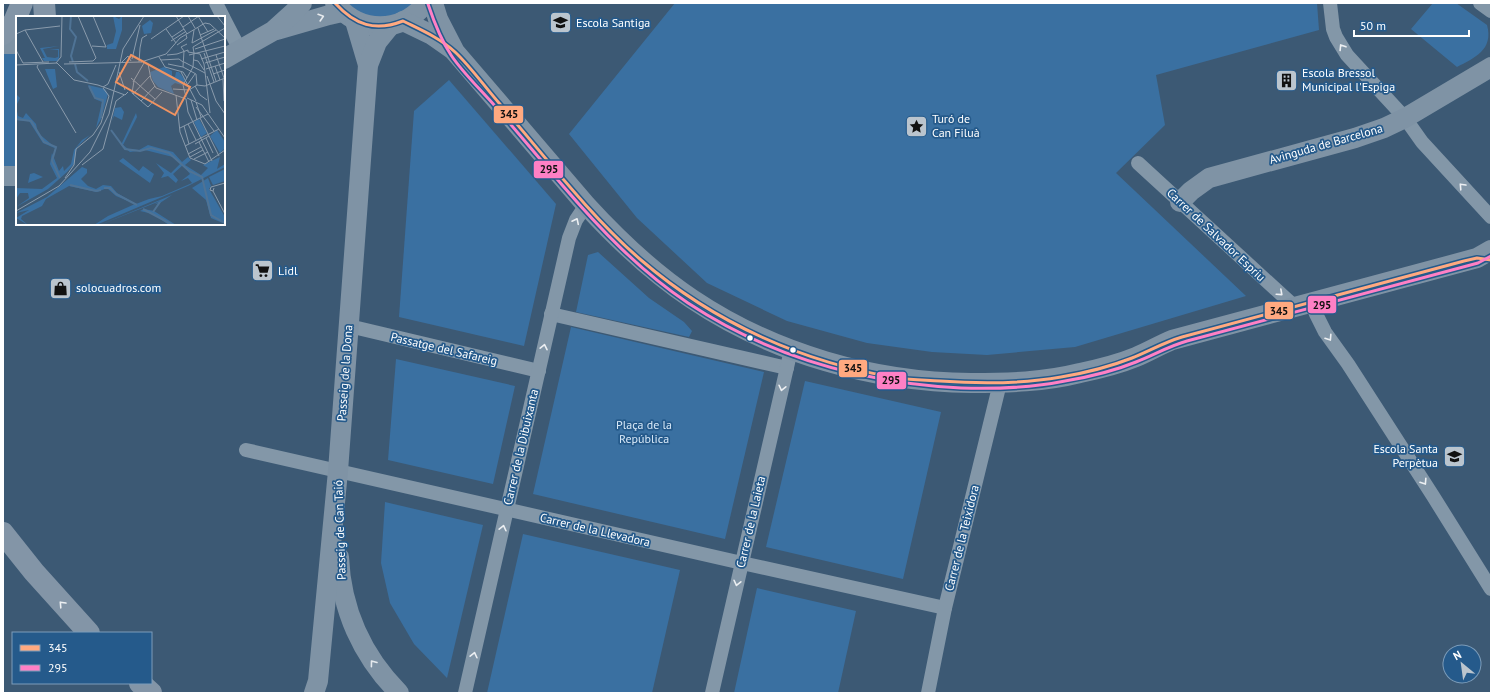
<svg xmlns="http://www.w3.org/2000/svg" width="1494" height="696" viewBox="0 0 1494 696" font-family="'PT Sans',sans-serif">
  <rect width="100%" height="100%" fill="#3c5974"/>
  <g fill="#3a70a1">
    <path d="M 335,3 L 426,3 L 390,26 Z"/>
    <path d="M 675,3 L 1317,3 L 1319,30 L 1156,75 L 1165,125 L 1116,173 L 1246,296 L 1075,347 L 987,355 L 932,352 L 867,343 L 787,321 L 707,283 L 637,218 L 569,134 Z"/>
    <path d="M 1433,3 L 1456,3 L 1487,25 C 1494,50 1474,58 1457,67 L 1411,29 Z"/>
    <rect x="3" y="44" width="14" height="132"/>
    <path d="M 449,80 L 556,204 L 524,346 L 399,317 L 414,111 Z"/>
    <path d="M 598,252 L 649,298 L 684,322 L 692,331 L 689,337 L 576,312 L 588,255 Z"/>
    <path d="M 571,327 L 764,372 L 725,539 L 533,494 Z"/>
    <path d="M 396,359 L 515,386 L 493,484 L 388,460 Z"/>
    <path d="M 805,381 L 941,412 L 903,579 L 766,547 Z"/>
    <path d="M 385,502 L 483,525 L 447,678 L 414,644 L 390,603 L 381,563 Z"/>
    <path d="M 523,534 L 680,570 L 652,693 L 487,693 Z"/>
    <path d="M 757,588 L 856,611 L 838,693 L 734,693 Z"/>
  </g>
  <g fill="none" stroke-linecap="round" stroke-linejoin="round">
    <g stroke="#8397a8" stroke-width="14">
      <path d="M 216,3 L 223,17"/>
      <path d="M 1330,3 L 1333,29 L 1336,37 L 1347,55 L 1405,118 L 1422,142 L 1491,217"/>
      <path d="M 1480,3 L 1491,11"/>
      <path d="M 224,19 L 240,50"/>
      <path d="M 1138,163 L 1295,307"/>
      <path d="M 1312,303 L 1316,314 L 1325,332 L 1348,364 L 1433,496 L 1491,589"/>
      <path d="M 551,314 L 787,368"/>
      <path d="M 349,326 L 539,371"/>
      <path d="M 246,450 L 742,563 L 945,608"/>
      <path d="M 465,693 L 569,238 L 576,220 L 586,205"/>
      <path d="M 712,693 L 791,350"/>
      <path d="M 928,693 L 945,608 L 1000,383"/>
    </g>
    <g stroke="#7f93a5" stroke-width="20">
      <path d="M 335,3 C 359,34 401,34 426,3"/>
      <path d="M 433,3 L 438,19 L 455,52 L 586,205 C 618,240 653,273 692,299 C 774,354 873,382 971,383 C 1008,383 1044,382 1080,373 C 1099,369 1119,364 1136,357 C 1148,352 1160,345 1172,340 L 1477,258 L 1491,250"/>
      <path d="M 355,21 L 368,65"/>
      <path d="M 403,21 L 432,35 L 452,49"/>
      <path d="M 277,30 L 329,15 L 342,12"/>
      <path d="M 3,44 L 17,44"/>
      <path d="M 224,59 L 273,31 L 294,12 L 302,3"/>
      <path d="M 3,176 L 17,176"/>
      <path d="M 1180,202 L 1191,191 L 1209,178 L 1355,138 L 1384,128 L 1405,118 L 1491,67"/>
      <path d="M 339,557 C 341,609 362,656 399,693"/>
      <path d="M 314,693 L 318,681 L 338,471 L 368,65 L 377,42 L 390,26"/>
    </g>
    <g stroke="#8395a7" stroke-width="22">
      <path d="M 44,3 L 45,17"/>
      <path d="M 3,34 L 14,22 L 22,3"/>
      <path d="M 3,533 L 34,572 L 89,633"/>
      <path d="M 140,683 L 151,693"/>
    </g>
    <defs>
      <path id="bus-1" d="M 335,3 C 355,25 375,32 403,21 C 421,30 440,38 455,52 C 470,66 485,87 499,103 C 544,155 589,215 641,260 C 714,323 804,363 898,378 C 912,380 926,380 940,381 C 981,384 1021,384 1061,377 C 1085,373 1109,367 1132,358 C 1149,351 1165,342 1182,337 C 1276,312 1370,286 1464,261 L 1477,258 L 1491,260"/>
      <path id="bus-2" d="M 428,4 C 434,22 441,40 451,55 C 462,72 481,90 495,106 C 518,133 540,159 563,186 C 600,229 640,271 688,303 C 770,357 864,383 961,388 C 995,389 1031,388 1065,381 C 1089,377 1114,371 1136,362 C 1154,355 1169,346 1187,341 C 1284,315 1381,289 1478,263 L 1491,256"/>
    </defs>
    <use href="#bus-1" stroke="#255a8b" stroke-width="6"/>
    <use href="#bus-2" stroke="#255a8b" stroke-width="6"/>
    <use href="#bus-1" stroke="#ffa980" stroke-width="3"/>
    <use href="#bus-2" stroke="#ff80c5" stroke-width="3"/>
  </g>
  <defs><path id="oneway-chevron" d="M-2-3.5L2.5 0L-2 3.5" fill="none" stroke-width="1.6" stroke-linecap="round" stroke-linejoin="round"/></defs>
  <g stroke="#e5e9ed">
    <use href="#oneway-chevron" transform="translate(321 17) rotate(-17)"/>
    <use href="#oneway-chevron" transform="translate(373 663) rotate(-127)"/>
  </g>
  <g stroke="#eceff2">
    <use href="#oneway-chevron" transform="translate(1342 47) rotate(-122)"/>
    <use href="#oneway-chevron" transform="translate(1462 186) rotate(-133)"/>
    <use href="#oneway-chevron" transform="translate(576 221) rotate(-64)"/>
    <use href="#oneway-chevron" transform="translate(1280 293) rotate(42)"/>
    <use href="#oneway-chevron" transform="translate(1329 338) rotate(57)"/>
    <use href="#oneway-chevron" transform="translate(544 347) rotate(-78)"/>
    <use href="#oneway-chevron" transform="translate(782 388) rotate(103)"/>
    <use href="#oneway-chevron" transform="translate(1424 482) rotate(57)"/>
    <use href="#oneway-chevron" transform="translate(503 528) rotate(-77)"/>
    <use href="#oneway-chevron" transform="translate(737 583) rotate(103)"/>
    <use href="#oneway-chevron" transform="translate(62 604) rotate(-133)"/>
    <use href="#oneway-chevron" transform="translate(474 655) rotate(-77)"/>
  </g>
  <defs>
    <symbol id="school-square" viewBox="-11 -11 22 22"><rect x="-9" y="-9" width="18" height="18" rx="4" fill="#bbc5ce" stroke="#255a8b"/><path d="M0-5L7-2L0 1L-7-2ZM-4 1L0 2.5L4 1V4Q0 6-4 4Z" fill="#111"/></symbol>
    <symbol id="building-square" viewBox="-11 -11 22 22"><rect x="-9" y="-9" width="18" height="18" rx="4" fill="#bbc5ce" stroke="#255a8b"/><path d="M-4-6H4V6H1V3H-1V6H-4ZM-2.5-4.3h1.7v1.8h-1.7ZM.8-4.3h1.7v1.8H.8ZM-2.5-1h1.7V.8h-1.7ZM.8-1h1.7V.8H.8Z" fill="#111"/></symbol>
    <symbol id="sight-square" viewBox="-11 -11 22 22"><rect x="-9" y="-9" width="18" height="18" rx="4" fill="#bbc5ce" stroke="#255a8b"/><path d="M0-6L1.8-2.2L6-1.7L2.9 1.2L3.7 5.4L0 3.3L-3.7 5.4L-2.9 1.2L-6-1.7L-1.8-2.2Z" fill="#111"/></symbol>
    <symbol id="supermarket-square" viewBox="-11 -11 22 22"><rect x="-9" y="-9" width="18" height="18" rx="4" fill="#bbc5ce" stroke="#255a8b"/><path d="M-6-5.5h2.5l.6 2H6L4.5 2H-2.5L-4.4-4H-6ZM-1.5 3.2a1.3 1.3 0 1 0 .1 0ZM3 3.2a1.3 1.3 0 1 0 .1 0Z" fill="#111"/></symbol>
    <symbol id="shop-square" viewBox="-11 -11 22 22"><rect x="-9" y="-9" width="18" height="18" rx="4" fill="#bbc5ce" stroke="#255a8b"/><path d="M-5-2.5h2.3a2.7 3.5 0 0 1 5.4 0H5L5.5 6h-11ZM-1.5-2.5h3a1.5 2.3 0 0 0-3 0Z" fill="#111"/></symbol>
  </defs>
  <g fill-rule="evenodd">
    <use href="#school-square" x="548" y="10" width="25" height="25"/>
    <use href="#building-square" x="1274" y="68" width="25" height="25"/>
    <use href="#sight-square" x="904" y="114" width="25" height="25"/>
    <use href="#supermarket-square" x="250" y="258" width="25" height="25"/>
    <use href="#shop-square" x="48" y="276" width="25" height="25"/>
    <use href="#school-square" x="1442" y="444" width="25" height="25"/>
  </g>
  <g fill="#fff" stroke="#255a8b" stroke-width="1.5">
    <circle cx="750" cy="338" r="3.5"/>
    <circle cx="793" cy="350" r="3.5"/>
  </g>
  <g text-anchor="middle" stroke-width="3.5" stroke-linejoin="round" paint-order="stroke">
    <g font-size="12" fill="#fff" stroke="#255a8b" text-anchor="start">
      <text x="576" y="27">Escola Santiga</text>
      <text x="1302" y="77">Escola Bressol<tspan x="1302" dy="14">Municipal l'Espiga</tspan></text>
      <text x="932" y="123">Turó de<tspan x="932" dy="14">Can Filuà</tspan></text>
      <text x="278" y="275">Lidl</text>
      <text x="76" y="292">solocuadros.com</text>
      <text x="1438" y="453" text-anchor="end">Escola Santa<tspan x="1438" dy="14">Perpètua</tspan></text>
    </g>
    <g font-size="12" fill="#fff" stroke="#255a8b">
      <text transform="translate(1326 144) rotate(-16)" y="4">Avinguda de Barcelona</text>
      <text transform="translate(1216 235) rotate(43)" y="4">Carrer de Salvador Espriu</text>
      <text transform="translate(444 349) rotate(13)" y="4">Passatge del Safareig</text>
      <text transform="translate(345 373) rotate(-86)" y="4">Passeig de la Dona</text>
      <text transform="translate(521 447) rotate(-77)" y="4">Carrer de la Dibuixanta</text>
      <text transform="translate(751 522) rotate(-77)" y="4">Carrer de la Laieta</text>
      <text transform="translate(340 530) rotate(-92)" y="4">Passeig de Can Taió</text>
      <text transform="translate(595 530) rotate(13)" y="4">Carrer de la Llevadora</text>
      <text transform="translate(962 538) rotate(-76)" y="4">Carrer de la Teixidora</text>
    </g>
    <g font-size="12" fill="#d8e9f8" stroke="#255a8b">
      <text x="644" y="429">Plaça de la<tspan x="644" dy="14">República</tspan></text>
    </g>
  </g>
  <g transform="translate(16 16)">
    <rect width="209" height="209" fill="#3c5974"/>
    <path d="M 97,0 L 103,3 L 106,0 L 106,14 L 100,33 L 91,33 L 91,29 L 97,27 L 100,15 ZM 134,4 L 137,7 L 135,17 L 128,18 L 126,10 ZM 43,30 L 27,33 L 31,41 L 39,42 L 42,41 L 42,34 L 33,33 L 43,33 L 43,42 L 42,45 L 28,45 L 26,42 L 29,42 L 24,32 ZM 148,51 L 156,55 L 156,60 L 159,61 L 160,56 L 163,56 L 169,64 L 166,69 L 159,67 L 155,70 L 158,78 L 142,71 L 137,65 L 134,56 ZM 39,53 L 41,71 L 37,73 L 29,53 ZM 72,69 L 89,73 L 92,78 L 85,103 L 80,112 L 86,86 L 79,83 ZM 0,78 L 4,82 L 0,90 L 2,100 L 7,102 L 10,97 L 20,108 L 22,117 L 41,133 L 27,127 L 13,105 L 0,104 ZM 105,91 L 108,96 L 106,104 L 98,100 L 96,105 L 99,92 ZM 120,97 L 121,101 L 107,129 L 112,133 L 123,134 L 132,129 L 157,136 L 166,146 L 172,141 L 175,144 L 169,149 L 185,159 L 192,152 L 187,149 L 204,141 L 201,153 L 209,148 L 209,151 L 172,170 L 80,209 L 78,209 L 92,200 L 119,188 L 100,180 L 91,172 L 81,176 L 53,170 L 30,183 L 26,190 L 6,200 L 5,203 L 12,209 L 0,202 L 13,194 L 0,197 L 31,181 L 66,151 L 71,153 L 71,157 L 65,163 L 72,170 L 80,173 L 87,169 L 95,170 L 101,177 L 120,188 L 133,183 L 129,179 L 133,183 L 146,180 L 176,167 L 172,162 L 165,165 L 174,158 L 167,149 L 157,158 L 162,164 L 160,167 L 152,160 L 145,162 L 148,157 L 140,147 L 155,157 L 165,147 L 157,141 L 129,134 L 114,136 L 105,129 ZM 183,103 L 191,117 L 185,121 L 178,106 ZM 201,114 L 209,126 L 209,132 L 204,137 L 194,120 ZM 74,119 L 61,131 L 58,148 L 51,156 L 32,173 L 0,191 L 13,182 L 12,177 L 4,177 L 0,183 L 0,172 L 26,173 L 41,162 L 34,148 L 36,137 L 43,155 L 47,150 L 48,155 L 55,148 L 58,134 L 66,124 ZM 107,142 L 123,155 L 127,150 L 138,158 L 134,167 L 103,145 ZM 209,153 L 209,165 L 197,169 L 193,161 ZM 18,157 L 27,161 L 12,167 L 14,158 ZM 192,162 L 195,170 L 193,173 L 209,201 L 209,208 L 195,202 L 190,184 L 176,172 ZM 156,179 L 144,187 L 139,188 L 144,185 L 84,209 ZM 128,193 L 138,195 L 160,209 L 153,209 L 137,198 L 124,195 Z" fill="#3a70a1"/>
    <path fill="none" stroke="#4f7395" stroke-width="2" d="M 55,0 L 54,13 L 60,21 L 55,40 L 57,46M 59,48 L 61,56 L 72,65M 73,70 L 79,82 L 87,84 L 85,102M 0,103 L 15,105 L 28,126 L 40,131 L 36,145 L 44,162M 95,114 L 109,133 L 124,135 L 135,132 L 153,137 L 173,155 L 186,161 L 195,199 L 209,207M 54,169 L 80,175 L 85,174M 88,172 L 94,172 L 100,178 L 121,189M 127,193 L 157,209M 137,196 L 144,186"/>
    <path fill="none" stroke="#8a9bac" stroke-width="1" d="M 160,0 L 171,18M 172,0 L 179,12M 182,0 L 192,16M 201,0 L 209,10M 167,11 L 183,0M 182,12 L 200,65M 150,13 L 160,27M 9,14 L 27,46M 0,18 L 9,14 L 44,10M 184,19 L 198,13M 156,21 L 168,13M 135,23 L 168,0M 155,25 L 169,16M 176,27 L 200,14M 176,27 L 178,14M 161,29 L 171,22 L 170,19M 76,30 L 90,31 L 77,0M 179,33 L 209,23M 0,34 L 7,47 L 33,46M 178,37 L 177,31 L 209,12M 188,37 L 198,66M 184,38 L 188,48 L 194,97M 151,39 L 161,38 L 172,34 L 172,36 L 184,38M 173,39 L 209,30M 200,39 L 208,62M 143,41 L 149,51 L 167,56 L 171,62M 116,43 L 124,9M 185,43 L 209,36M 145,44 L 163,43 L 167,46M 178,44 L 182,45 L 188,54M 53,46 L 77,45 L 80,42 L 62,0M 106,46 L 112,40 L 115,45M 123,46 L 124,32 L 126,22 L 131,19M 125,46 L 150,38 L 164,22 L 189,7 L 194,8 L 209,22M 168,46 L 189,57M 40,47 L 45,41 L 46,0M 189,47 L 209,41M 48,48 L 126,46M 132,48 L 135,63 L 140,72 L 170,83M 152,48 L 167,51 L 180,58 L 181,69M 0,49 L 41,47 L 58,64 L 82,69 L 109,79 L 112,76M 22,49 L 21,51 L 60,117M 199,50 L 204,64M 167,51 L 168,35 L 165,31 L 171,28M 190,53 L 209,47M 103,56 L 109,74M 165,56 L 180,85M 197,58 L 209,54M 191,60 L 200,85 L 209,98M 115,62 L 139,83M 207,63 L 208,85M 118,65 L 116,77 L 132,91M 117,66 L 128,47M 172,68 L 179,58M 179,70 L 184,79 L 191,84M 87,71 L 92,68 L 100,49M 157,73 L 173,74 L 181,69 L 189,70 L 209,62M 117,78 L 134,60M 160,79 L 164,116 L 174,142 L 189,148 L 209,134M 170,81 L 167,69 L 177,51 L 178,37M 171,82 L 186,89 L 209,122M 170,83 L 172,96 L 196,145M 175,84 L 181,104M 125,85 L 139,70M 180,86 L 185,101M 132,91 L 146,76M 180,91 L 198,115M 184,102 L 203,140M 172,108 L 180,124M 168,110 L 173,128M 164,112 L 192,98M 190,122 L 197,137M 183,126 L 193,146M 179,128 L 193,120M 169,130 L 203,113M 172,138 L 185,131M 174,141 L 187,134M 178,143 L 192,136M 66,149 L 87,133 L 100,85 L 108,79M 49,162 L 58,149 L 60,133 L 77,119 L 85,107 L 93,80 L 87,72M 198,172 L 197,175 L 194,174 L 195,171 L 209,167M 197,175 L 209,198M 0,195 L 43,170 L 74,136 L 93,98 L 107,33 L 128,0"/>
    <path fill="#f09361" fill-opacity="0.15" stroke="#f09361" stroke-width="2" d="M 115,39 L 174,71 L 159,99 L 100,66 Z"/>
    <rect width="209" height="209" fill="none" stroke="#fff" stroke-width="2"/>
  </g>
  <g stroke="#255a8b" stroke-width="1.5">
    <rect x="493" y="105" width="31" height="19" rx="4" fill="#ffa980"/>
    <rect x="533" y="160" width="31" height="19" rx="4" fill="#ff80c5"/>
    <rect x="1307" y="295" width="30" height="19" rx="4" fill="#ff80c5"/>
    <rect x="1264" y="301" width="30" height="19" rx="4" fill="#ffa980"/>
    <rect x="838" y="359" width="30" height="19" rx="4" fill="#ffa980"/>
    <rect x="876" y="371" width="31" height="19" rx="4" fill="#ff80c5"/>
  </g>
  <g font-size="11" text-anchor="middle" font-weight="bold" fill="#111">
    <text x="509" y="118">345</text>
    <text x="549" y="173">295</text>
    <text x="1322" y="309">295</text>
    <text x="1279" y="315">345</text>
    <text x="853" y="372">345</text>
    <text x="891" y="384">295</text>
  </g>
  <rect width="1494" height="696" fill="none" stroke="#ffffff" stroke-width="8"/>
  <rect x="12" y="632" width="140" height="52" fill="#255a8b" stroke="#7c9cb9"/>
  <rect x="20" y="645" width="20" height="6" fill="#ffa980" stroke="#7c9cb9"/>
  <text x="48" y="652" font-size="12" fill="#ffffff">345</text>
  <rect x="20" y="665" width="20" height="6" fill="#ff80c5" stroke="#7c9cb9"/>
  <text x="48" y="672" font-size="12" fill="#ffffff">295</text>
  <g transform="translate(1462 664) rotate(331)"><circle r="19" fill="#255a8b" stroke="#7c9cb9"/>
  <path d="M0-3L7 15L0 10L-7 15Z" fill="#bbc5ce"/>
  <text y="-6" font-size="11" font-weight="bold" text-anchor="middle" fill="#ffffff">N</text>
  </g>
  <path d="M1354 30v6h115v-6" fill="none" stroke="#ffffff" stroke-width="2"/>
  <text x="1360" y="30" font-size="12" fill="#ffffff" stroke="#255a8b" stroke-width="3" paint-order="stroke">50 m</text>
</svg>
